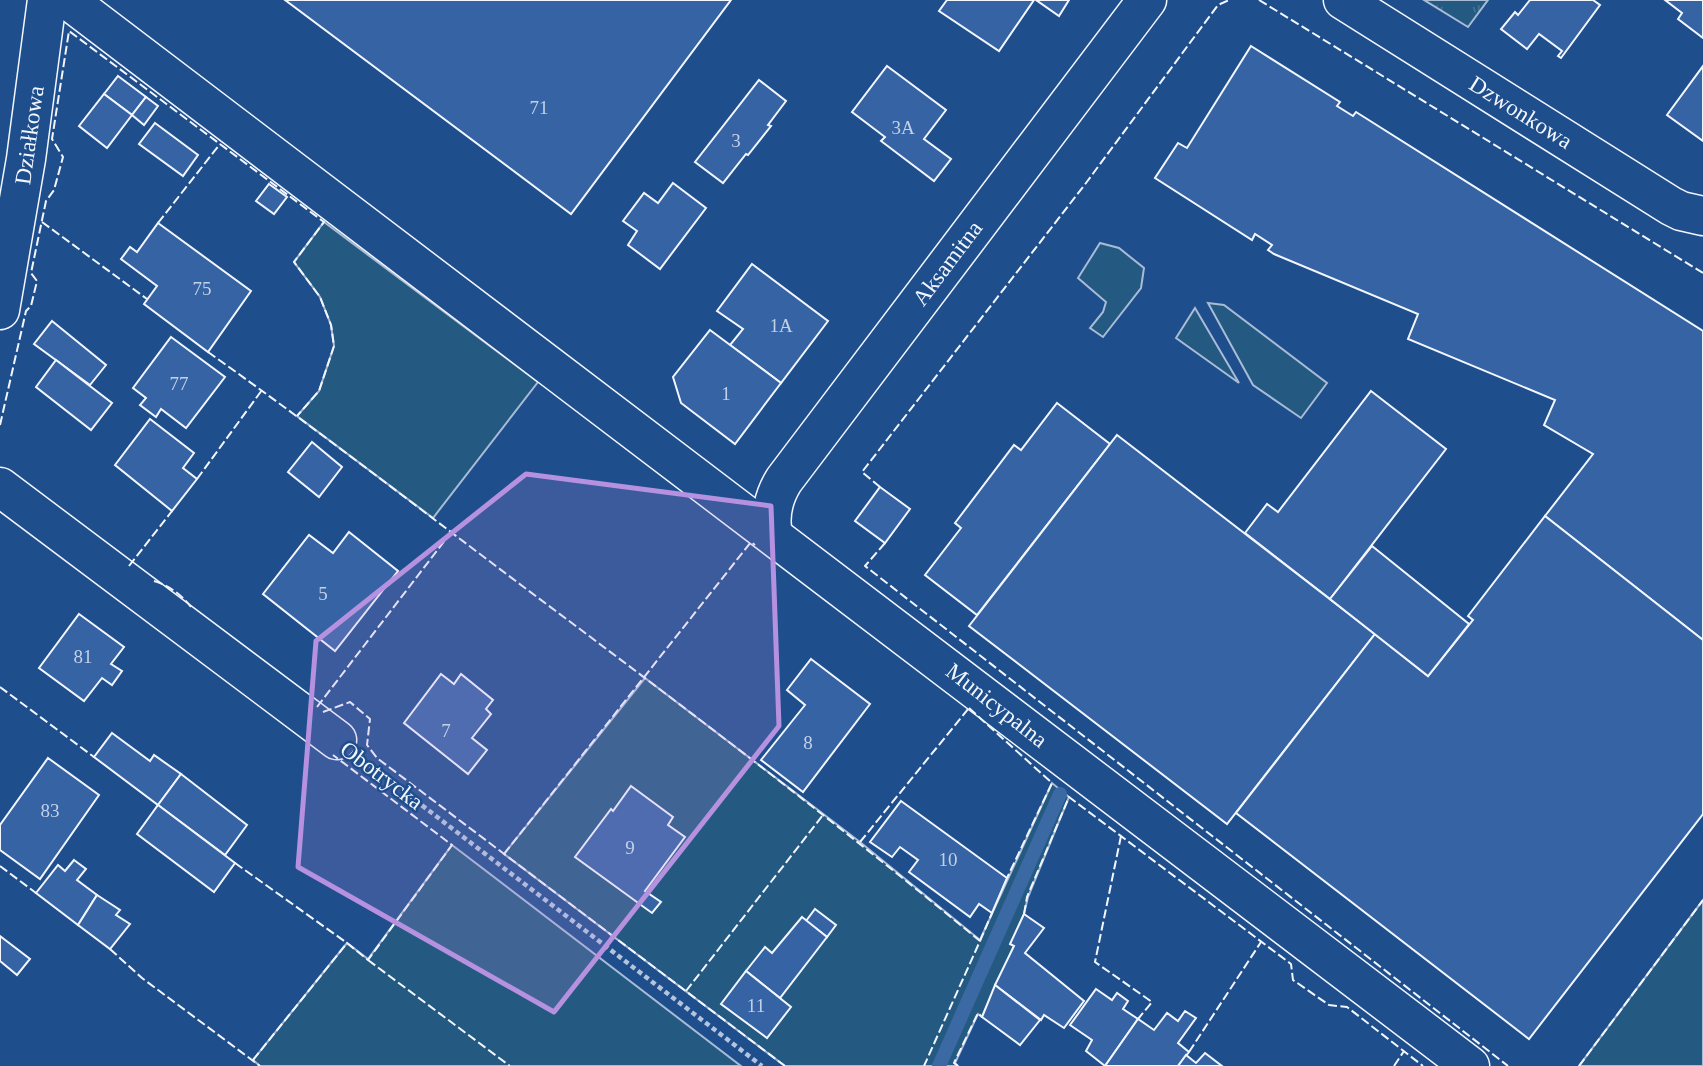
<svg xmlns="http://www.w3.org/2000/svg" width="1703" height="1066" viewBox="0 0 1703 1066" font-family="Georgia,serif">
  <defs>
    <pattern id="park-tufts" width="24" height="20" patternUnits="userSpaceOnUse" patternTransform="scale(1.75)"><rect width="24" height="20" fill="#245a82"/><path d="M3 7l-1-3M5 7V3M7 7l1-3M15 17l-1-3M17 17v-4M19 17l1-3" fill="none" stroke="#447295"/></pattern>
  </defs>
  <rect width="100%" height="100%" fill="#1f4e8c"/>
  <g fill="#245a82" stroke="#a8bbd7" stroke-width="2">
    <path d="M 324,222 L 538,382 L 433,518 L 297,416 L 319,391 L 334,346 L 331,325 L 320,297 L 294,262 Z"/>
    <path d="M 1100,243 L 1119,248 L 1144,268 L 1141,288 L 1103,337 L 1090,328 L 1103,312 L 1106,302 L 1078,278 Z"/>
    <path d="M 1208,303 L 1224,305 L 1327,383 L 1301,418 L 1253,385 Z"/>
    <path d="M 1195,308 L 1239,383 L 1176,338 Z"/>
    <path d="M 645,678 L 860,842 L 980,940 L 1052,783 L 1069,797 L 1028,897 L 1024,914 L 1011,944 L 1014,946 L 982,1017 L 978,1014 L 955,1063 L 958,1066 L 785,1066 L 504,854 Z"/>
    <path d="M 452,845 L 741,1066 L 260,1066 L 253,1060 L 347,943 L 368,959 Z"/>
    <path d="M 1703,900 L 1703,1066 L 1579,1066 Z"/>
  </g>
  <path fill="url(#park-tufts)" stroke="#a8bbd7" stroke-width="2" d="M 1424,0 L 1488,0 L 1468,27 Z"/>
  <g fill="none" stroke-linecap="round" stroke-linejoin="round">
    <path stroke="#3b69a3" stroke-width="14" d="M 939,1066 L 1060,794"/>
  </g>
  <g fill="#3563a3" stroke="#f2f6ff" stroke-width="2">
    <path d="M 285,0 L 731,0 L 571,214 Z"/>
    <path d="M 947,0 L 1034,0 L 999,51 L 939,11 Z"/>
    <path d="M 1036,0 L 1069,0 L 1059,16 Z"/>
    <path d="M 1530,0 L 1593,0 L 1600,5 L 1561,58 L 1558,56 L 1562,51 L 1539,34 L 1527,49 L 1501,29 L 1515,12 L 1518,15 Z"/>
    <path d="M 1665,0 L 1703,0 L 1703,38 L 1678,19 L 1682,13 Z"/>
    <path d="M 1251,46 L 1340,102 L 1337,106 L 1353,116 L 1356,112 L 1703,331 L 1703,640 L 1545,516 L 1593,454 L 1544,425 L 1555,400 L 1408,339 L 1418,314 L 1274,254 L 1268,250 L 1272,245 L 1255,234 L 1252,240 L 1155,178 L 1178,143 L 1187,148 Z"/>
    <path d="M 887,66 L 946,110 L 924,139 L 951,159 L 934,181 L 881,141 L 885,137 L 852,112 Z"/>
    <path d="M 1703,66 L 1703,141 L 1667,115 Z"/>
    <path d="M 118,76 L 146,97 L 132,115 L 104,94 Z"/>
    <path d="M 759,80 L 786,101 L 768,125 L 771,126 L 748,155 L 746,154 L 723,183 L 695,162 Z"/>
    <path d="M 104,94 L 132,115 L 107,148 L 79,126 Z"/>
    <path d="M 146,97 L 158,106 L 144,125 L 132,115 Z"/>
    <path d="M 155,123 L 198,155 L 183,176 L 139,144 Z"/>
    <path d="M 673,183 L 706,208 L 660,269 L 628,245 L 637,231 L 623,221 L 644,193 L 658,203 Z"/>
    <path d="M 269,184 L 287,197 L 274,214 L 256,201 Z"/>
    <path d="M 158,223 L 251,291 L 208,352 L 144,304 L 157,286 L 121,259 L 130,247 L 137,252 Z"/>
    <path d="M 752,264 L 828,321 L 781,383 L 730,345 L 743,329 L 717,311 Z"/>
    <path d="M 52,321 L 106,365 L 90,385 L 34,344 Z"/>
    <path d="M 710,330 L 781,383 L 735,444 L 681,403 L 673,377 Z"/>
    <path d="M 171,337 L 225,377 L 186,428 L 161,409 L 156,417 L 140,405 L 146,398 L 133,388 Z"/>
    <path d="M 56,360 L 112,403 L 91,430 L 36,387 Z"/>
    <path d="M 1371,391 L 1446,449 L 1330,599 L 1245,533 L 1267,504 L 1278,512 Z"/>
    <path d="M 1057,403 L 1110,444 L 977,615 L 925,575 L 961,528 L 955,523 L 1014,445 L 1021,450 Z"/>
    <path d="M 150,419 L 194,453 L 183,468 L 197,479 L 172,511 L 115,465 Z"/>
    <path d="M 1117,435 L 1375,634 L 1227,824 L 969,626 Z"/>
    <path d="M 312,442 L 342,467 L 319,497 L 288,472 Z"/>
    <path d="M 880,487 L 910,509 L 885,543 L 855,521 Z"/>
    <path d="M 1545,516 L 1703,640 L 1703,814 L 1529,1039 L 1236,813 L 1375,634 L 1428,676 L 1473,620 L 1468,616 Z"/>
    <path d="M 349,532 L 398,571 L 335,651 L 263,594 L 309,535 L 333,553 Z"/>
    <path d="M 1372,546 L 1469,624 L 1428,676 L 1330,599 Z"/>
    <path d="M 79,614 L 124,647 L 111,664 L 122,671 L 112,685 L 102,678 L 84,701 L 39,668 Z"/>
    <path d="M 811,659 L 870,704 L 803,792 L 761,760 L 805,705 L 787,690 Z"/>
    <path d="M 441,674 L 454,684 L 461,674 L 493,700 L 486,709 L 491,714 L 472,738 L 487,750 L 468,774 L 404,723 Z"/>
    <path d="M 112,733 L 150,761 L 154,755 L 181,774 L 158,805 L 94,757 Z"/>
    <path d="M 48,758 L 99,795 L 40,879 L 0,850 L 0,825 Z"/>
    <path d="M 181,774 L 247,825 L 225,855 L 158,805 Z"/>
    <path d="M 631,786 L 673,817 L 668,825 L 685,837 L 645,891 L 661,902 L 652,913 L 575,857 L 611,809 L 613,811 Z"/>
    <path d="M 901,801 L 1007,878 L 992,913 L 979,904 L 970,917 L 909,872 L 918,860 L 900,847 L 892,857 L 870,842 Z"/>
    <path d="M 158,805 L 235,863 L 214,892 L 137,834 Z"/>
    <path d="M 74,860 L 86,869 L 77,880 L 97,895 L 78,925 L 36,893 L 58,865 L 65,871 Z"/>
    <path d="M 97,895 L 120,910 L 116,915 L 130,924 L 110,949 L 78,925 Z"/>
    <path d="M 815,909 L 836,925 L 827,937 L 806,921 Z"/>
    <path d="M 1024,914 L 1044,928 L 1025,953 L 1084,1001 L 1064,1028 L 1044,1015 L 1041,1020 L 995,985 L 1014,946 L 1010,944 Z"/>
    <path d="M 802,917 L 827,937 L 780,998 L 746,971 L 765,947 L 772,953 Z"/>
    <path d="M 0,936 L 30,959 L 17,975 L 0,961 Z"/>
    <path d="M 746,971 L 791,1007 L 767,1038 L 721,1004 Z"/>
    <path d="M 995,985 L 1040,1020 L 1020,1045 L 982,1017 Z"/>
    <path d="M 1096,989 L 1112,1000 L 1117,993 L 1128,1001 L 1123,1009 L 1138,1019 L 1105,1066 L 1086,1051 L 1092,1040 L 1070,1025 Z"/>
    <path d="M 1185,1011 L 1196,1018 L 1178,1043 L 1189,1052 L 1178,1066 L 1105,1066 L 1138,1019 L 1154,1030 L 1167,1013 L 1178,1021 Z"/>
    <path d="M 1205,1053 L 1222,1066 L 1178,1066 L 1186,1055 L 1196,1063 Z"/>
  </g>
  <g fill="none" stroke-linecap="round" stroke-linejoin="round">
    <defs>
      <g id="street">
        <path d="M 68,0 L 1470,1066"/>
        <path d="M 1343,0 L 1671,206 L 1681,211 L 1703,216"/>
        <path d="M 0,310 L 26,159 L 47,0"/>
        <path d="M 0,487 L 337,740"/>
        <path d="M 773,535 C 769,516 774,496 784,480 L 1147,0"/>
      </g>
    </defs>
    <use href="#street" stroke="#f2f6ff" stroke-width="41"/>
    <path stroke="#b3c4dc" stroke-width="4.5" stroke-dasharray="5 3.5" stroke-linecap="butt" d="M 368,764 L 762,1066"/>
    <use href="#street" stroke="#1f4e8c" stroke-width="38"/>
    <g stroke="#f2f6ff" stroke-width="2" stroke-dasharray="9 3.5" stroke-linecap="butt">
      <path d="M 1259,0 L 1703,273"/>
      <path d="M 42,222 L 147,299"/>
      <path d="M 158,223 L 220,144"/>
      <path d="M 208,352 C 315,428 420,509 525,588 C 679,703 832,819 980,941 L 924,1066"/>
      <path d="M 0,425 L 26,311 L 31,306 L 37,281 L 31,273 L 46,201 L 54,190 L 63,157 L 52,139 L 69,31 L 324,222 L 294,262 L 320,297 L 331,325 L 334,346 L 319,391 L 297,416"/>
      <path d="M 197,479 L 262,390"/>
      <path d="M 880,487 L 862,472 L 1086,183 L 1218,5 L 1229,0"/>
      <path d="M 885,543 L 865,566 L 1508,1066"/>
      <path d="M 129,566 L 172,511"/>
      <path d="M 154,581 C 168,585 182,595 191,607"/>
      <path d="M 0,687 L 94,757"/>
      <path d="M 317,707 L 449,535"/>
      <path d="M 969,708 L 1052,783 L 1007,878"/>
      <path d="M 323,712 L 350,702 L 370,719 L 367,745 L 377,758 L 785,1066"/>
      <path d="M 1121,836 L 1095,962 L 1152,1002 L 1138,1019"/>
      <path d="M 860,842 L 969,708"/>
      <path d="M 504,854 L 751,542 L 755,545"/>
      <path d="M 235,863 L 347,943"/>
      <path d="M 0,866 L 36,893"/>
      <path d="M 1024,914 L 1027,897 L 1069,797 L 1291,964 L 1293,980 L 1329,1005 L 1347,1007 L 1423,1066"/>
      <path d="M 980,941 L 992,913"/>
      <path d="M 110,949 L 142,978 L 260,1066"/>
      <path d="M 368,960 L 510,1066"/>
      <path d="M 686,991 L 823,815"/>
      <path d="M 1189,1052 L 1261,942"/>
      <path d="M 253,1060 L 347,943 L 368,960 L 452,845 L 333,755"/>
      <path d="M 958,1066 L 954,1063 L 978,1013 L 982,1017"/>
      <path d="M 1394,1066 L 1404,1051"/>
      <path d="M 1579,1066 L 1703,900"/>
    </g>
  </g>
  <path fill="#b691df" fill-opacity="0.2" stroke="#b691df" stroke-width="5" stroke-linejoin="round" d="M 526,474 L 771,506 L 779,726 L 554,1012 L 298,867 L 316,641 Z"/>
  <g text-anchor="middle" stroke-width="5" stroke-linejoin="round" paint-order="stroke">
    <g font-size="19" fill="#c3d1e8">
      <text x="539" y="114">71</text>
      <text x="903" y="134">3A</text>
      <text x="736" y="147">3</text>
      <text x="202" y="295">75</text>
      <text x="781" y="332">1A</text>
      <text x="179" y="390">77</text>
      <text x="726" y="400">1</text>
      <text x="323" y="600">5</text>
      <text x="83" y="663">81</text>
      <text x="446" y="737">7</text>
      <text x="808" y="749">8</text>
      <text x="50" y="817">83</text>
      <text x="630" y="854">9</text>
      <text x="948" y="866">10</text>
      <text x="756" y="1012">11</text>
    </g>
    <g font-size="23" fill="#f2f6ff" stroke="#1f4e8c">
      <text transform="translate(1521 112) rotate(32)" y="8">Dzwonkowa</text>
      <text transform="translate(29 135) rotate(-82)" y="8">Działkowa</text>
      <text transform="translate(947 263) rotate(-53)" y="8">Aksamitna</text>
      <text transform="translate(997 705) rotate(38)" y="8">Municypalna</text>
      <text transform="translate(382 775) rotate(37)" y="8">Obotrycka</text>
    </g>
  </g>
</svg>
